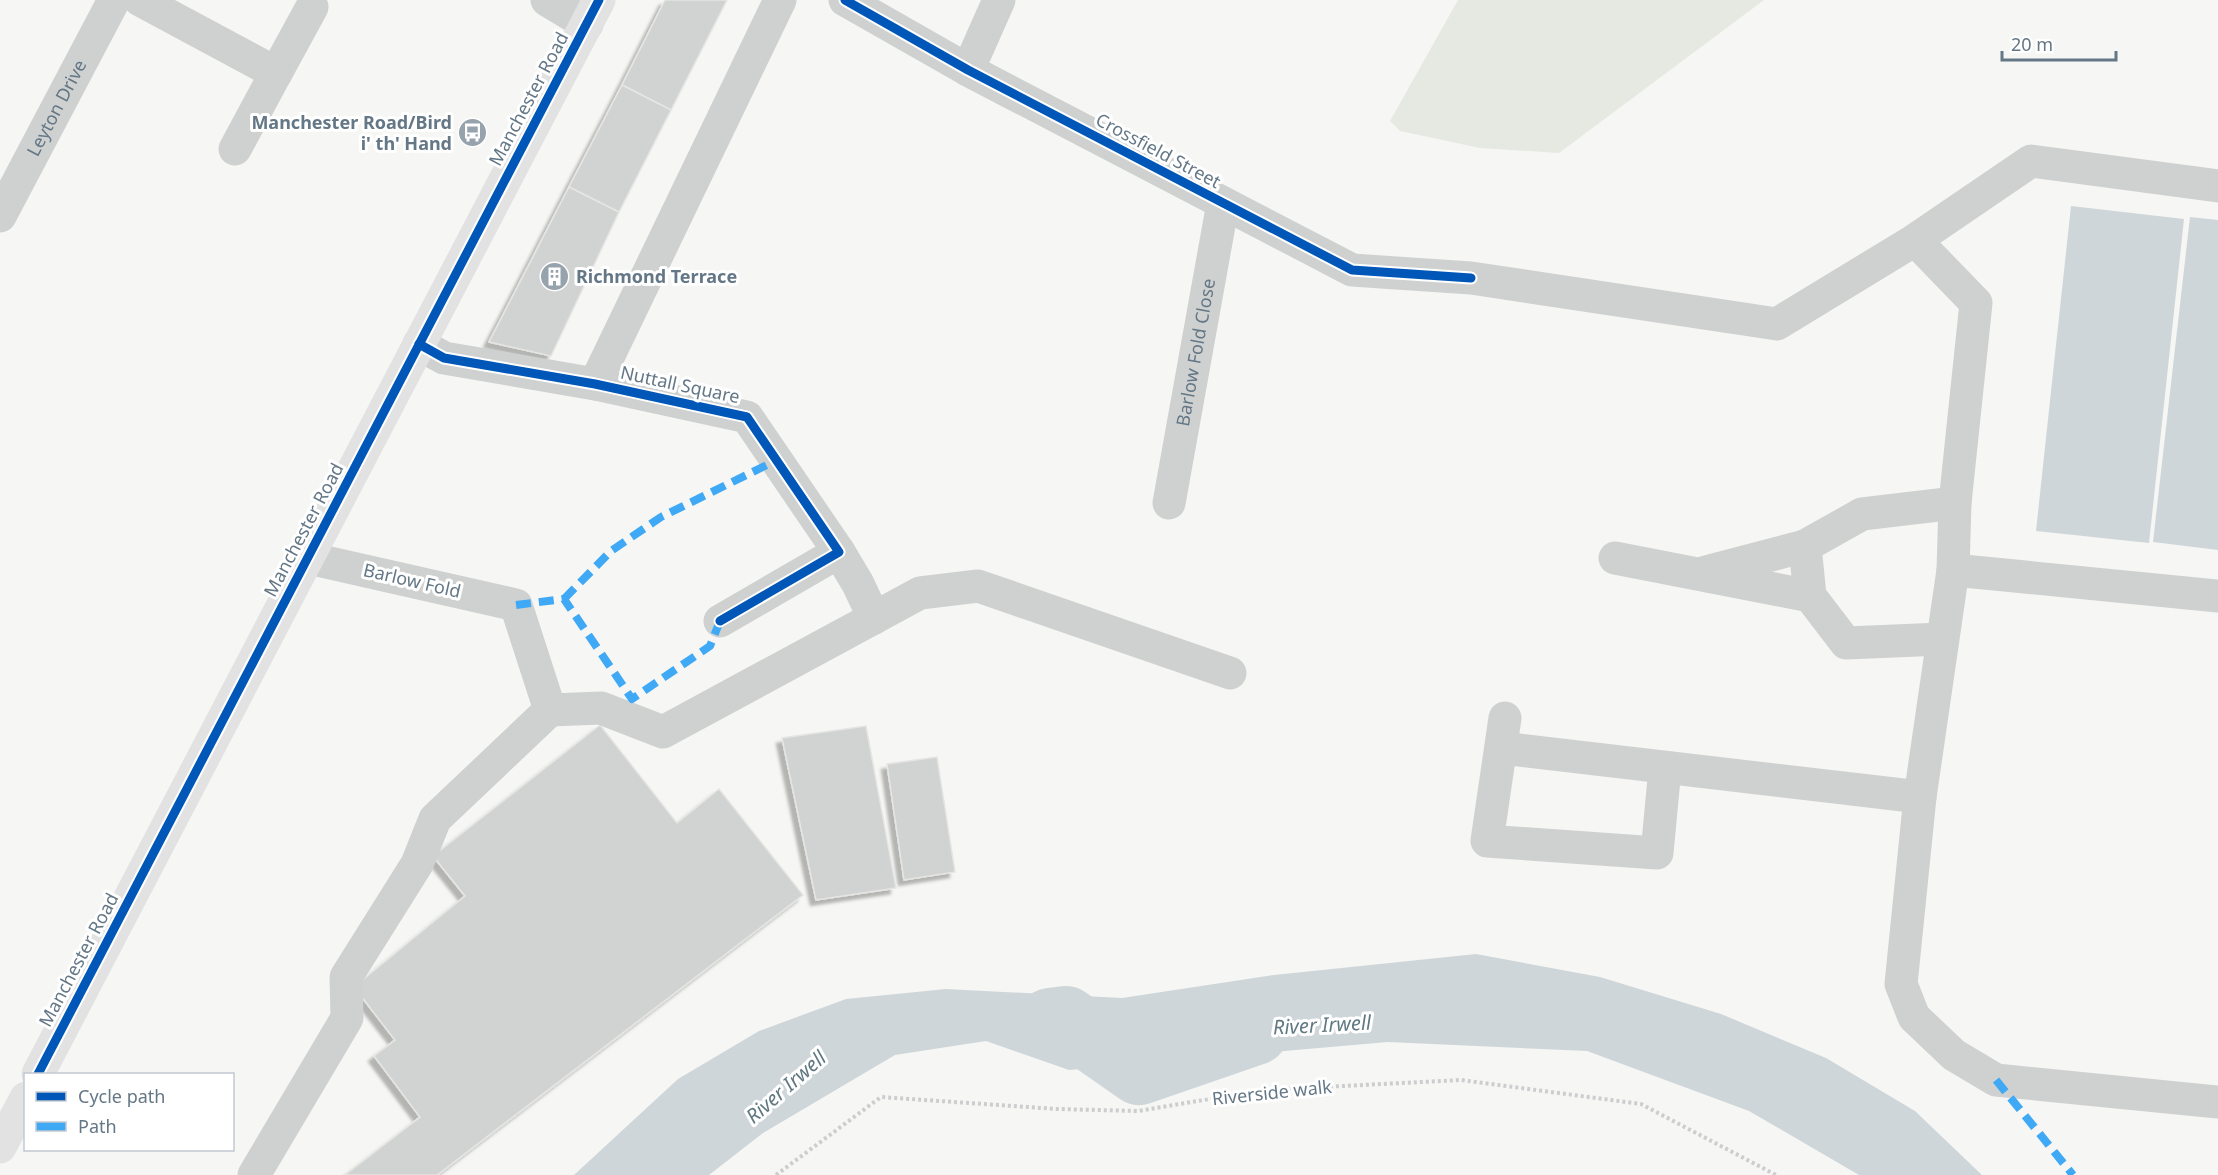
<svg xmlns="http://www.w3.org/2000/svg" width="2218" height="1175" viewBox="0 0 2218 1175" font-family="'Noto Sans',sans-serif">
  <defs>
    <filter id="shadow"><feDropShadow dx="-5.5" dy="5.5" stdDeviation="1.5" flood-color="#0004"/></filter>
  </defs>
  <rect width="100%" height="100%" fill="#f6f6f4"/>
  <path fill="#e6e9e2" d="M 1458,0 L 1764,0 L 1559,153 L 1480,148 L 1400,131 L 1390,121 Z"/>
  <g fill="#cfd6d9">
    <path d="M 2071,206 L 2184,219 L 2149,543 L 2036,531 Z"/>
    <path d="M 2190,217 L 2218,220 L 2218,550 L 2153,542 Z"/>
    <path d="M 1476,954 L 1600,977 L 1721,1014 L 1826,1058 L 1915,1111 L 1982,1175 L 1859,1175 L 1749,1111 L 1587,1051 L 1388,1042 L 1069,1070 L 986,1041 L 895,1055 L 763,1133 L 709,1175 L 574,1175 L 678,1079 L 759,1031 L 846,999 L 946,989 L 1122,998 L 1274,975 Z"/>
  </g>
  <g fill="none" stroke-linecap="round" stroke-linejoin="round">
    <path stroke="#cfd6d9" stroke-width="68" d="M 1050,1022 L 1066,1020 L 1139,1071 L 1255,1031"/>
  </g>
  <g fill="#d1d2d2" stroke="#e5e5e4" stroke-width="1.5" filter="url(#shadow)">
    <path d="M 665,0 L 727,0 L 671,110 L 622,85 Z"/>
    <path d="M 622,85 L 671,110 L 619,212 L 569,187 Z"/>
    <path d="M 569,187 L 619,212 L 551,356 L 489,342 Z"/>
    <path d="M 600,725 L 677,823 L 719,789 L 803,895 L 437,1175 L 345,1175 L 420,1117 L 374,1056 L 395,1040 L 354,987 L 465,896 L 433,856 Z"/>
    <path d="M 866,726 L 896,888 L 816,900 L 782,738 Z"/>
    <path d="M 937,757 L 955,872 L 904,880 L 887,764 Z"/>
  </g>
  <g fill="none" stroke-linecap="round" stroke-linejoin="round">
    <path stroke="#cccdce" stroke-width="4" stroke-dasharray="3 3" stroke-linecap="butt" d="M 776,1175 L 881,1097 L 1057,1109 L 1138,1111 L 1264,1090 L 1461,1080 L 1641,1104 L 1776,1175"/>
    <g stroke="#cfd1d1" stroke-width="33">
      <path d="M 140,0 L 276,73 L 235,149"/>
      <path d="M 547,0 L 587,24"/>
      <path d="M 845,0 L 968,70 L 1352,270 L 1471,278 L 1777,324 L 1915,240 L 2031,161 L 2218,186"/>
      <path d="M 968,70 L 999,0"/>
      <path d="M 276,73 L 312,7"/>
      <path id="s1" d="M 0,216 L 114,0"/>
      <path d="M 1915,240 L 1976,303 L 1955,503 L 1953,570 L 1920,797 L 1901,984 L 1914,1017 L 1954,1055 L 1996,1080 L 2218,1102"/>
      <path d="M 419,344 L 444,358 L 595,384 L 747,417 L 839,552 L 720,621"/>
      <path d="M 595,384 L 780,0"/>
      <path id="s2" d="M 1169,503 L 1223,203"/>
      <path d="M 839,552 L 858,584 L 874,618"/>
      <path d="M 1615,558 L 1810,596"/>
      <path d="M 1953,570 L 2218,596"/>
      <path d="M 1706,572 L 1805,546"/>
      <path d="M 1942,639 L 1846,643 L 1810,596 L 1805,546 L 1862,514 L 1955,503"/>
      <path d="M 550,710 L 601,708 L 663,732 L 920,593 L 978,586 L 1230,673"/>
      <path d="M 1505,718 L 1487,841 L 1657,853 L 1665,768"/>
      <path d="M 1501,748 L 1920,797"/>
      <path d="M 254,1175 L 347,1018 L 346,977 L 417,864 L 435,819 L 550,710 L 516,605 L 308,558"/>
    </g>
    <g stroke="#e2e2e3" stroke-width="33">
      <path d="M 38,1074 L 599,0"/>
      <path d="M 0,1147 L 26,1098"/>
    </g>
    <g stroke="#3fa9f5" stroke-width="8" stroke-dasharray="15 8" stroke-linecap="butt">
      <path d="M 564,599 L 611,551 L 661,517 L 777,460"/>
      <path d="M 516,605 L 564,599 L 632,699 L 710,646 L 720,621"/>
      <path d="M 1996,1080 L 2073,1175"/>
    </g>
    <defs>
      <g id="cycleway">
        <path d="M 845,0 L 968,70 L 1352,270 L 1471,278"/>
        <path d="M 419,344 L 444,358 L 595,384 L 747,417 L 839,552 L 720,621"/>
        <path d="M 38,1074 L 599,0"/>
      </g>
    </defs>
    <use href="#cycleway" stroke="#fff" stroke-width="13"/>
    <use href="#cycleway" stroke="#0057b8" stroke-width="9"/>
  </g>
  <defs>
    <symbol id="bus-disc" viewBox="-11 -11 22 22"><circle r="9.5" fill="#97a3ac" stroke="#fff"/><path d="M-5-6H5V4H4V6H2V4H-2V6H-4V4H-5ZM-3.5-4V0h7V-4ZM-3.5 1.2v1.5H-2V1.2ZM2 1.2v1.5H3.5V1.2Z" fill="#fff"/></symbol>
    <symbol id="building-disc" viewBox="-11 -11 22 22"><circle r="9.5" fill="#97a3ac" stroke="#fff"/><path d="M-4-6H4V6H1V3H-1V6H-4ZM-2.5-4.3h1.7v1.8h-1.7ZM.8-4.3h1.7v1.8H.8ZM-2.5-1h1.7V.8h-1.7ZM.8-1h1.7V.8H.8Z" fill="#fff"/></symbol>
  </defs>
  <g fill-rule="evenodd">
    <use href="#bus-disc" x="456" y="116" width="33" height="33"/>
    <use href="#building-disc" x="538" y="260" width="33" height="33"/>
  </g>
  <g text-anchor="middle" stroke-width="6" stroke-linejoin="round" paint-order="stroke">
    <g font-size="18" fill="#647786" stroke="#fff">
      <text transform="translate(529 99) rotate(-62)" y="6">Manchester Road</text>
      <text dy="6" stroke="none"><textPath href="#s1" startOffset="122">Leyton Drive</textPath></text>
      <text transform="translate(1158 151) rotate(28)" y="6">Crossfield Street</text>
      <text dy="6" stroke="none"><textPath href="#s2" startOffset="153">Barlow Fold Close</textPath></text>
      <text transform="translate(680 385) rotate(12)" y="6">Nuttall Square</text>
      <text transform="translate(304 530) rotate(-62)" y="6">Manchester Road</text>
      <text transform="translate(412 581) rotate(13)" y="6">Barlow Fold</text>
      <text transform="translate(79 960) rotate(-62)" y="6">Manchester Road</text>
      <text transform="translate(1272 1093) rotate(-6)" y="6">Riverside walk</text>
    </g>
    <g font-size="18" font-weight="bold" fill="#647786" stroke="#fff" text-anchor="end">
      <text x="452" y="129">Manchester Road/Bird<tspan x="452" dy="21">i' th' Hand</tspan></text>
      <text x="576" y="283" text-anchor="start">Richmond Terrace</text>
    </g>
    <g font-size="20" font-style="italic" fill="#607882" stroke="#fff">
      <text transform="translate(1322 1025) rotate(-3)" y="7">River Irwell</text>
      <text transform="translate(786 1087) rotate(-41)" y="7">River Irwell</text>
    </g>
  </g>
  <rect x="24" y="1073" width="210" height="78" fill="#ffffff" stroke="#c1c9cf" stroke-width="1.5"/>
  <rect x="36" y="1092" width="30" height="9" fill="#0057b8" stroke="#c1c9cf" stroke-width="1.5"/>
  <text x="78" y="1103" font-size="18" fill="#647786">Cycle path</text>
  <rect x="36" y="1122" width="30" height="9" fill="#3fa9f5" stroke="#c1c9cf" stroke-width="1.5"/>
  <text x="78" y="1133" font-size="18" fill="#647786">Path</text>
  <path d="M2002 51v9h114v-9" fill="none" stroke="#647786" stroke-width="3"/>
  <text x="2011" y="51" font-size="18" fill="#647786" stroke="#ffffff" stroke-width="4.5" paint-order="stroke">20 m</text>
</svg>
